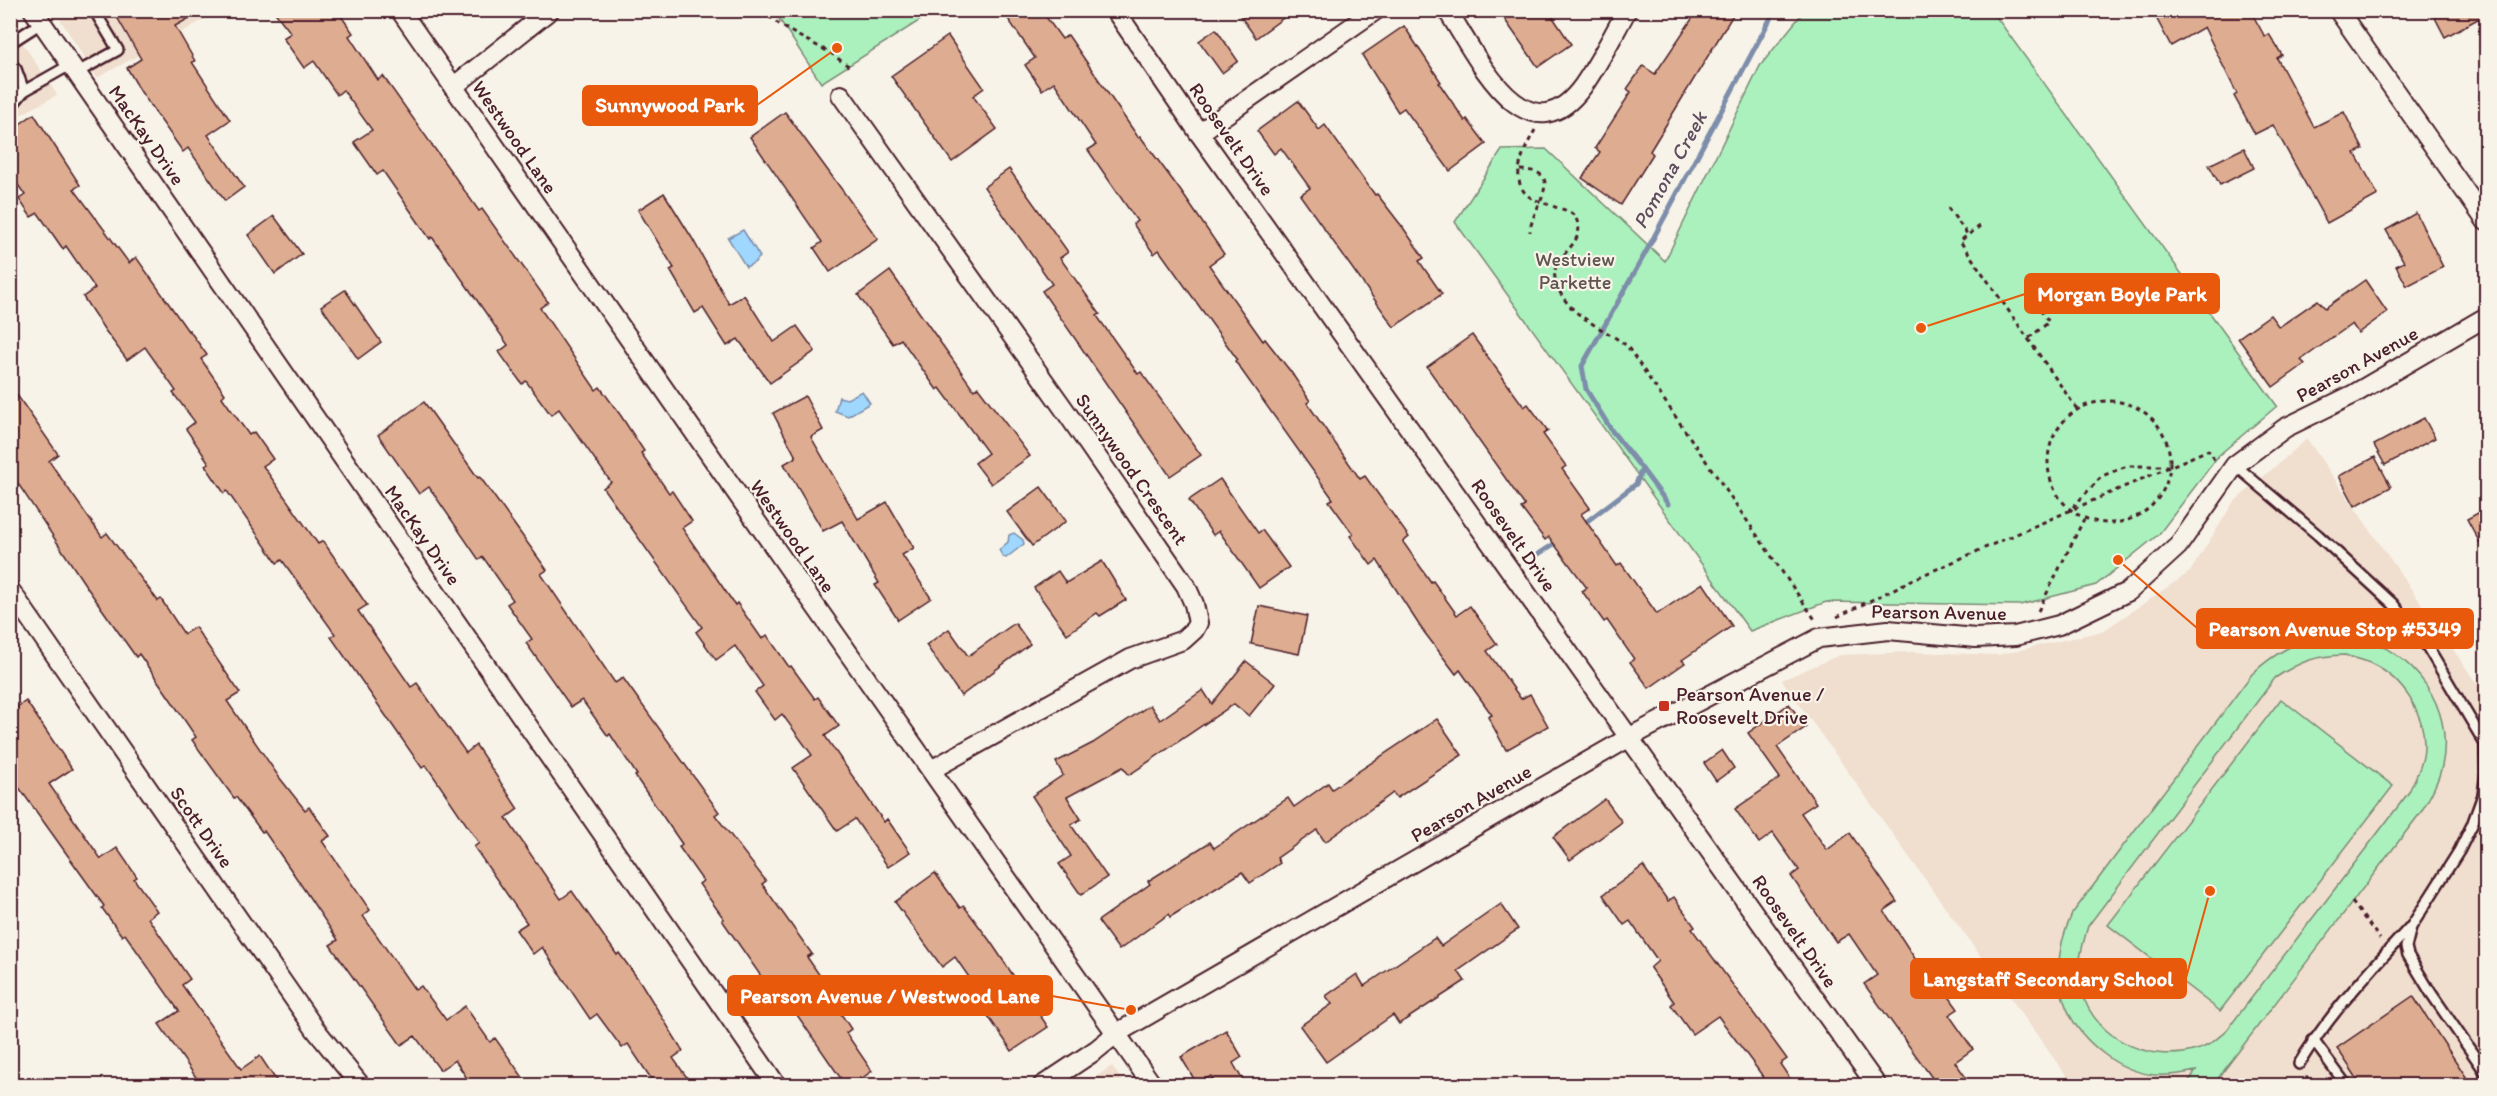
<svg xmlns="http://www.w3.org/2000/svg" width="2497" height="1096" viewBox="0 0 2497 1096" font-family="Itim,sans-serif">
  <rect width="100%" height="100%" fill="#f7f3e8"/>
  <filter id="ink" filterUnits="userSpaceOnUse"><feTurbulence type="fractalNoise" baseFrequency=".0167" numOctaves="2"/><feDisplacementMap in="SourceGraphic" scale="12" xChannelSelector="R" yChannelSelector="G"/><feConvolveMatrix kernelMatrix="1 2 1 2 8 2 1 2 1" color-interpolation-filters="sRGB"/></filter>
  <g filter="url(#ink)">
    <g fill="#f0dece">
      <path d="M 55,11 L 220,11 L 97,78 Z"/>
      <path d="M 10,24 L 57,95 L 11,120 L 10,120 Z"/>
      <path d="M 2307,439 L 2486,697 L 2486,1085 L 2073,1085 L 1782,680 L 1840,655 L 1912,652 L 1998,655 L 2103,631 L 2190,572 L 2233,503 Z"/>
      <path d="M 1112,1066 L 1125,1085 L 1083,1085 Z"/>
    </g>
    <g fill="#abf1bd" stroke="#7a8874" stroke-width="1.5" fill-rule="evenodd">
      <path d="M 1805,10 L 1992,11 L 2277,406 L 2219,455 L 2159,534 L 2096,585 L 2020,605 L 1826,602 L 1750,631 L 1455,222 L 1502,150 L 1546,149 L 1665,261 L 1760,66 Z"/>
      <path d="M 928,11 L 930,14 L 821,83 L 774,11 Z"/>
      <path d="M 2325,635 C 2336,635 2347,635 2357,637 C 2414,651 2455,707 2442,766 C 2438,783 2430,797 2421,812 L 2213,1085 L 2186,1085 L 2196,1071 C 2182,1074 2169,1076 2155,1075 C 2136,1073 2118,1065 2104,1054 C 2056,1018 2048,966 2072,914 L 2252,674 C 2274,653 2295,642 2325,635 ZM 2345,655 C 2354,658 2364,660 2372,664 C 2403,679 2425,713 2424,747 C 2424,763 2415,778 2409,792 L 2227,1030 C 2218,1038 2208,1047 2196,1050 C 2147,1065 2086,1035 2080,981 C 2077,962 2083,944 2088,926 L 2275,678 C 2301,661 2314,656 2345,655 Z"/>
      <path d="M 2281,699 L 2393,786 L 2220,1011 L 2108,925 Z"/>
    </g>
    <g fill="#9fd7ff" stroke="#7d8daa" stroke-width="1.5">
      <path d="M 743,230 L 760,257 L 754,263 L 746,267 L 728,238 Z"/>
      <path d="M 862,391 L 870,403 L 848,416 L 835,411 L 839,397 L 847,399 Z"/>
      <path d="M 1014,533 L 1023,540 L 1024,544 L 1006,558 L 1003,557 L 999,550 L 1008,542 L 1009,535 Z"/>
    </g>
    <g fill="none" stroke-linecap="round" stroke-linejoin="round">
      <g stroke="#7d8daa" stroke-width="5">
        <path d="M 1642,469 L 1668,504"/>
        <path d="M 1582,525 L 1636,484 L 1642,469 L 1612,431 L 1586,389 L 1582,366 L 1647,250 L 1775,10"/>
        <path d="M 1534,557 L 1560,540"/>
      </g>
    </g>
    <g fill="#deac90" stroke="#4a1f2b" stroke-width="1.5">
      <path d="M 113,10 L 204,10 L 175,26 L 195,61 L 192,62 L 230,120 L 208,135 L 244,187 L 225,201 L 188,148 L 183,152 L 141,92 L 127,68 L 141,59 Z"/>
      <path d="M 273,10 L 337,10 L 353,33 L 349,36 L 378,80 L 383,76 L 479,211 L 482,209 L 548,302 L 540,308 L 596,390 L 600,387 L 621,416 L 644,451 L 641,453 L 669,493 L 672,491 L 692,521 L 682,528 L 735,605 L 737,603 L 762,639 L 767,635 L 789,667 L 791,666 L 815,699 L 818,697 L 839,726 L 825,736 L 884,822 L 887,819 L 910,852 L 888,867 L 855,819 L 837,831 L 793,768 L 812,755 L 782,714 L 775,720 L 755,692 L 763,686 L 735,646 L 716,660 L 696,632 L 702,627 L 603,488 L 611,482 L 559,409 L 551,415 L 526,381 L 522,384 L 499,352 L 508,345 L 476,299 L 432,237 L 430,239 L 383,171 L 377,175 L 354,142 L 372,130 L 343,90 L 337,95 L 314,61 L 304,68 L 283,38 L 291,33 Z"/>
      <path d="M 1002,10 L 1041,10 L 1062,39 L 1068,35 L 1138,137 L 1140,136 L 1180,190 L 1224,254 L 1209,265 L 1263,341 L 1265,339 L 1291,372 L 1310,401 L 1307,403 L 1360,479 L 1365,476 L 1409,537 L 1403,542 L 1431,582 L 1433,581 L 1457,615 L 1470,606 L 1497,644 L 1487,651 L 1521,699 L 1530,694 L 1548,726 L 1506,750 L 1488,717 L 1492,715 L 1460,670 L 1456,674 L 1421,628 L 1377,560 L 1371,565 L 1350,536 L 1353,534 L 1329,501 L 1333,499 L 1235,361 L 1237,359 L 1159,250 L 1154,254 L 1133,224 L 1137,221 L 1088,150 L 1096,145 L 1054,82 L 1042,90 L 1025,65 L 1035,58 Z"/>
      <path d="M 1236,10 L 1294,10 L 1256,38 Z"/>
      <path d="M 1498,10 L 1548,10 L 1571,44 L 1538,67 Z"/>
      <path d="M 1698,10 L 1736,10 L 1650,151 L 1653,154 L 1621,205 L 1582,178 L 1600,152 L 1595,148 L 1631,92 L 1627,89 L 1643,66 L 1655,74 Z"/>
      <path d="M 2152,10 L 2250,10 L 2265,37 L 2269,34 L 2282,55 L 2277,58 L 2314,127 L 2344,112 L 2363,149 L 2355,153 L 2378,195 L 2327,223 L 2273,125 L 2255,134 L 2234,96 L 2237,94 L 2204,27 L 2171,46 Z"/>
      <path d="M 2431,10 L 2487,10 L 2487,14 L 2445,37 Z"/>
      <path d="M 1404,26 L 1441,82 L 1439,83 L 1465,121 L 1467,119 L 1486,144 L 1450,171 L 1404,108 L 1398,112 L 1362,55 Z"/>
      <path d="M 1216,29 L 1238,61 L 1222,73 L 1199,41 Z"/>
      <path d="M 948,36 L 984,88 L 973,96 L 997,129 L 952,162 L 891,76 Z"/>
      <path d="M 1298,101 L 1319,130 L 1325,125 L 1375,195 L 1377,194 L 1404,229 L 1424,258 L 1419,261 L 1442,294 L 1394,327 L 1300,195 L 1310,188 L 1281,148 L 1274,154 L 1257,131 Z"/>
      <path d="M 785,112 L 878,239 L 830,272 L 814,248 L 822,242 L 750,137 Z"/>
      <path d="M 34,114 L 80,185 L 74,189 L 129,263 L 136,257 L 188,331 L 189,330 L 207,355 L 201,359 L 225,394 L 222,397 L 249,435 L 254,432 L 273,459 L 263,466 L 318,544 L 323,541 L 343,570 L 367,605 L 358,611 L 411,687 L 417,683 L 466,753 L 476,745 L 518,809 L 506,818 L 561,899 L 572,891 L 617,955 L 619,953 L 641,983 L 683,1051 L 673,1058 L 693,1086 L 656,1086 L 628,1044 L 622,1048 L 597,1014 L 590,1019 L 542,947 L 533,954 L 516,930 L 527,923 L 474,847 L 479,843 L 426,765 L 422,768 L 352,667 L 331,637 L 335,634 L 307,595 L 282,560 L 277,563 L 227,491 L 224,493 L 205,465 L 209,463 L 186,429 L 195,422 L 173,393 L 176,391 L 145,347 L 127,360 L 104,329 L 83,297 L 95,288 L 66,246 L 63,249 L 38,213 L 31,217 L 19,199 L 25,195 L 10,173 L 10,131 Z"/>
      <path d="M 2244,148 L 2254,168 L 2220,185 L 2209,165 Z"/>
      <path d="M 1009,169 L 1068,252 L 1060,258 L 1100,314 L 1097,316 L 1138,374 L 1141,372 L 1201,455 L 1170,476 L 1042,291 L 1052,284 L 984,187 Z"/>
      <path d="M 664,193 L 692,238 L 729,304 L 744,295 L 774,342 L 797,326 L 815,351 L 770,383 L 738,339 L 727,346 L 703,308 L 695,313 L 670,270 L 674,268 L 638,210 Z"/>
      <path d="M 2416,213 L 2443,267 L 2407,286 L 2396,266 L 2404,262 L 2386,230 Z"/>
      <path d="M 274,216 L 302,254 L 275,274 L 248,235 Z"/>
      <path d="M 890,271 L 974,390 L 978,387 L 1030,456 L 991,484 L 975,463 L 988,453 L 940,388 L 937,390 L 901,339 L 893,344 L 858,295 Z"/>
      <path d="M 2365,280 L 2387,312 L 2358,333 L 2352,324 L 2301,360 L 2305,364 L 2273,387 L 2238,338 L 2270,315 L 2279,327 L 2318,300 L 2325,308 Z"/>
      <path d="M 345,290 L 381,342 L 358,359 L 321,306 Z"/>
      <path d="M 1472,335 L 1524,407 L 1528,404 L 1548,431 L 1543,434 L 1566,466 L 1562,469 L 1590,508 L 1581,514 L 1617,566 L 1621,563 L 1657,614 L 1703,583 L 1732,626 L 1682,660 L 1685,663 L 1649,688 L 1630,662 L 1634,659 L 1607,620 L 1604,622 L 1582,591 L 1587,588 L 1549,537 L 1545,540 L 1521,508 L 1525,506 L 1427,367 Z"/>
      <path d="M 10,385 L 58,454 L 49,461 L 102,537 L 107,533 L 158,601 L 161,599 L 184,634 L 195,627 L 240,693 L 227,701 L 279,777 L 305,810 L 309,807 L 330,836 L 322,841 L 370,910 L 363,916 L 415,990 L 421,986 L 446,1020 L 465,1006 L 490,1042 L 495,1038 L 529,1086 L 472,1086 L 455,1060 L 440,1070 L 415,1036 L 401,1045 L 330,945 L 338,940 L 291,870 L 264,831 L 262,832 L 236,797 L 234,798 L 192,740 L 196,737 L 169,697 L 139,654 L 136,657 L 88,589 L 17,482 L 10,487 Z"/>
      <path d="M 805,396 L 823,430 L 811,437 L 858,519 L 887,502 L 914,548 L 902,555 L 931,598 L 898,620 L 875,585 L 879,583 L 842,521 L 823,531 L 784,464 L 796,457 L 773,413 Z"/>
      <path d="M 424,402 L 478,478 L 480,477 L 547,570 L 541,574 L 615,683 L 623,678 L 719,812 L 715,815 L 766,881 L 762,884 L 812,954 L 807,957 L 831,992 L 828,994 L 851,1029 L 846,1033 L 872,1071 L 851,1086 L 846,1086 L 773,980 L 767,985 L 722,920 L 724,919 L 699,884 L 703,881 L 679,847 L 682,844 L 635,776 L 637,775 L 610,734 L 608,736 L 582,700 L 571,707 L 526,643 L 532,639 L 507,604 L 513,600 L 483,557 L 479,560 L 429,487 L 419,494 L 378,435 Z"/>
      <path d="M 2424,418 L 2435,438 L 2385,465 L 2374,445 Z"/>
      <path d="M 2375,457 L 2391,487 L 2355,506 L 2339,476 Z"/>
      <path d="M 1220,479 L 1258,533 L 1262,530 L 1289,567 L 1259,588 L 1219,531 L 1213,535 L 1189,500 Z"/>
      <path d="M 1041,487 L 1066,521 L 1032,546 L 1007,512 Z"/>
      <path d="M 2487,508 L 2487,556 L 2467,519 Z"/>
      <path d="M 1102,561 L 1126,600 L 1100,616 L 1097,613 L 1067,634 L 1034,588 L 1058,571 L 1066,583 Z"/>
      <path d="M 1259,606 L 1307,616 L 1299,654 L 1251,644 Z"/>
      <path d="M 1015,623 L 1030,644 L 961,696 L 926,645 L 949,629 L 968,656 Z"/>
      <path d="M 1246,661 L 1275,684 L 1249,716 L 1234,704 L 1129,775 L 1123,767 L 1067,797 L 1081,819 L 1071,825 L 1107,877 L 1081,895 L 1059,864 L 1071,856 L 1032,796 L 1063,775 L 1056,762 L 1093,743 L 1150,705 L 1160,720 L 1203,690 L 1212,704 Z"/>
      <path d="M 26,701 L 72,769 L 49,784 L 101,859 L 117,848 L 137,877 L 134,879 L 157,911 L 148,918 L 190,979 L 182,985 L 241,1069 L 260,1056 L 280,1086 L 202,1086 L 159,1024 L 179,1011 L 125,934 L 122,936 L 102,908 L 104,906 L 10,775 L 10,712 Z"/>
      <path d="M 1789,704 L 1806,727 L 1777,747 L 1816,803 L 1801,813 L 1827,850 L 1850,833 L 1897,902 L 1884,911 L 1932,985 L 1938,981 L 1958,1009 L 1949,1015 L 1973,1049 L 1955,1062 L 1972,1086 L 1938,1086 L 1864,984 L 1877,975 L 1849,934 L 1836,942 L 1791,876 L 1799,870 L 1773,833 L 1759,843 L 1735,809 L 1780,778 L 1748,733 Z"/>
      <path d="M 1437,719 L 1462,755 L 1397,798 L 1393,793 L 1325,842 L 1317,830 L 1277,858 L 1280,863 L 1250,883 L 1242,872 L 1170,917 L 1169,914 L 1119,950 L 1098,921 L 1150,884 L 1148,881 L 1210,842 L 1214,848 L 1288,798 L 1294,807 L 1328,783 L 1332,789 Z"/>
      <path d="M 1722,750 L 1734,768 L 1716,781 L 1704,763 Z"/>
      <path d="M 1605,799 L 1622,822 L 1570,860 L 1553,837 Z"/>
      <path d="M 1643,866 L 1668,901 L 1674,897 L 1695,927 L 1692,929 L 1787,1059 L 1780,1064 L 1795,1086 L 1770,1086 L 1718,1016 L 1692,1034 L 1671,1005 L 1674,1002 L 1650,968 L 1658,961 L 1630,921 L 1624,925 L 1603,895 Z"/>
      <path d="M 935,873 L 960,908 L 964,906 L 990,941 L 1048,1027 L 1012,1051 L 973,994 L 978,990 L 955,957 L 942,967 L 895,902 Z"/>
      <path d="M 1501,904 L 1518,929 L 1458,971 L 1465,981 L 1399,1024 L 1393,1015 L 1326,1062 L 1300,1026 L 1332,1004 L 1326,996 L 1357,974 L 1364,986 L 1435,938 L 1441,946 Z"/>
      <path d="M 2413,996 L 2472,1086 L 2362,1086 L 2337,1048 Z"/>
      <path d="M 1226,1030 L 1242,1057 L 1233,1063 L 1246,1086 L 1217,1086 L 1211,1076 L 1197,1084 L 1181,1057 Z"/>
    </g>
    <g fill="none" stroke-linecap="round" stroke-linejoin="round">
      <defs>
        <g id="service">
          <path d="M 10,43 L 41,23"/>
          <path d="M 10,62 L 16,69 L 24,91 L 10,108"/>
          <path d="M 76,73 L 118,50 L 94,10"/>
          <path d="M 24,91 L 70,65"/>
          <path d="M 2235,465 L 2318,535 L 2393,604 L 2428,648 L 2485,744 L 2486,773 L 2483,795 L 2472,825 L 2459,851 L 2411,927 L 2406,947 L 2408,955 L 2431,993 L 2486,1073"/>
          <path d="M 2313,1040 L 2347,1086"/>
          <path d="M 2299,1064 C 2329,1014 2370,971 2409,928"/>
        </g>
        <g id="minor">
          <path d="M 33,10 L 777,1086"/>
          <path d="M 400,10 L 802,587 L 1153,1086"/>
          <path d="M 1115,10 L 1199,133 L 1877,1086"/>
          <path d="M 1447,10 C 1476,54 1526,164 1583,86 C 1600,62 1613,35 1627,10"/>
          <path d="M 2338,10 L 2486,221"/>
          <path d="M 453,87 L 550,10"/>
          <path d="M 841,95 L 1064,409 L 1186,586 L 1194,604 L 1198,623 L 1194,630 L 1183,640 L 1130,659 L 931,770"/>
          <path d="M 1199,133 L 1376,10"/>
          <path d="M 10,590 L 315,1029 L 361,1086"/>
          <path d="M 1042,1086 L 1096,1050 L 1117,1033 L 1630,737 L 1819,638 L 1888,630 L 1976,638 L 2015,636 L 2059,625 L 2129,591 L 2178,546 L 2235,465 L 2285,428 L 2354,394 L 2486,317"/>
        </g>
      </defs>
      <use href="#service" stroke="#4a1f2b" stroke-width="14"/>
      <use href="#minor" stroke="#4a1f2b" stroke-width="22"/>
      <g stroke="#4a1f2b" stroke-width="3" stroke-dasharray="4.5 4.5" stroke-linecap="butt">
        <path d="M 762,10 C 783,30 805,39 829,52 C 836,56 841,62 849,66"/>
        <path d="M 1535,130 C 1526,146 1509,177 1526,194 C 1533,201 1546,203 1555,207 C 1562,209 1571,211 1575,217 C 1591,243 1550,255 1555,278 C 1563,315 1600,325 1627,346 L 1816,621"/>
        <path d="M 1520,170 C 1569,170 1531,207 1530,232"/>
        <path d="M 1948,208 L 1968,235"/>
        <path d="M 1980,226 L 1960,241 L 2077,409"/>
        <path d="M 1545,255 L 1557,265"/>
        <path d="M 2029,338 L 2049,322 L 2036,303"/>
        <circle cx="2109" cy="462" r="61"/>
        <path d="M 2073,507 L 2102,476 L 2127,466 L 2168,466"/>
        <path d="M 2038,611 L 2084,519"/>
        <path d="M 1837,617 L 1914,579 L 2208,450 L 2216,463"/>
        <path d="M 2352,902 L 2380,939"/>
        <path d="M 2306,1076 L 2315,1086"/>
      </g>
      <use href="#service" stroke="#f7f3e8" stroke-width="9"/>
      <use href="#minor" stroke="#f7f3e8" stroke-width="18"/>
    </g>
  </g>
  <rect fill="#c8321e" stroke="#f7f3e8" stroke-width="2" x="1658" y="700" width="12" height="12" rx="3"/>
  <g text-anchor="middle" stroke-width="4.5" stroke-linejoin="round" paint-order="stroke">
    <g font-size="20" fill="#4a1f2b" stroke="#f7f3e8">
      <text transform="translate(147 135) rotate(55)" y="7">MacKay Drive</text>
      <text transform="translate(515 137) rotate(55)" y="7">Westwood Lane</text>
      <text transform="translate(1232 139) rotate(55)" y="7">Roosevelt Drive</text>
      <text transform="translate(2357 364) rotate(-29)" y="7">Pearson Avenue</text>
      <text transform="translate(1132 469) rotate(55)" y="7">Sunnywood Crescent</text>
      <text transform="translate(423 535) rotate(55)" y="7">MacKay Drive</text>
      <text transform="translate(1514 535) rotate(55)" y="7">Roosevelt Drive</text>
      <text transform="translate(793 536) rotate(55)" y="7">Westwood Lane</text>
      <text transform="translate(1939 612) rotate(1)" y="7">Pearson Avenue</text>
      <text transform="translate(1471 803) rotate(-30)" y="7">Pearson Avenue</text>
      <text transform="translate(202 827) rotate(55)" y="7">Scott Drive</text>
      <text transform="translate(1795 931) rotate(55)" y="7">Roosevelt Drive</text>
    </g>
    <g font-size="20" fill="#625450" stroke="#f7f3e8">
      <text x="1575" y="266">Westview<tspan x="1575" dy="23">Parkette</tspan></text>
    </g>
    <g font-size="20" fill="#4a1f2b" stroke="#f7f3e8" text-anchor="start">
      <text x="1676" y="701">Pearson Avenue /<tspan x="1676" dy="23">Roosevelt Drive</tspan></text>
    </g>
    <g font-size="21" font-style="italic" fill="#5f4d60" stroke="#f7f3e8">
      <text transform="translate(1670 170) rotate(-61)" y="7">Pomona Creek</text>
    </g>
  </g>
  <path fill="none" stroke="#e8590c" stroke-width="2" d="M837 48L757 105M1921 328L2025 294M2118 560L2197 628M2210 891L2186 978M1131 1010L1052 996"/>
  <g fill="#e8590c" stroke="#f7f3e8" stroke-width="2">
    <circle cx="837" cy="48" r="6"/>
    <circle cx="1921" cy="328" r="6"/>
    <circle cx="2118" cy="560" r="6"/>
    <circle cx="2210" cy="891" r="6"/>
    <circle cx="1131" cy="1010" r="6"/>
  </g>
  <g fill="#e8590c" stroke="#e8590c" stroke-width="2">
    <rect x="583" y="86" width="174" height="39" rx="6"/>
    <rect x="2025" y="274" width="194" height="39" rx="6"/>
    <rect x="2197" y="609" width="276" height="39" rx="6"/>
    <rect x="1911" y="959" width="275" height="39" rx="6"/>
    <rect x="728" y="976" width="324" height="39" rx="6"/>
  </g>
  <g font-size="21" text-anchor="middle" font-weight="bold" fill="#fff">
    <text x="670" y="112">Sunnywood Park</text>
    <text x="2122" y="301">Morgan Boyle Park</text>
    <text x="2335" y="636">Pearson Avenue Stop #5349</text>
    <text x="2048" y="986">Langstaff Secondary School</text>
    <text x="890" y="1003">Pearson Avenue / Westwood Lane</text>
  </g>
  <rect width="2497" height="1096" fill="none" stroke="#f7f3e8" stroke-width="36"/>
  <rect x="18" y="18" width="2461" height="1060" fill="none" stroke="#4a1f2b" stroke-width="2" filter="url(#ink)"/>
</svg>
